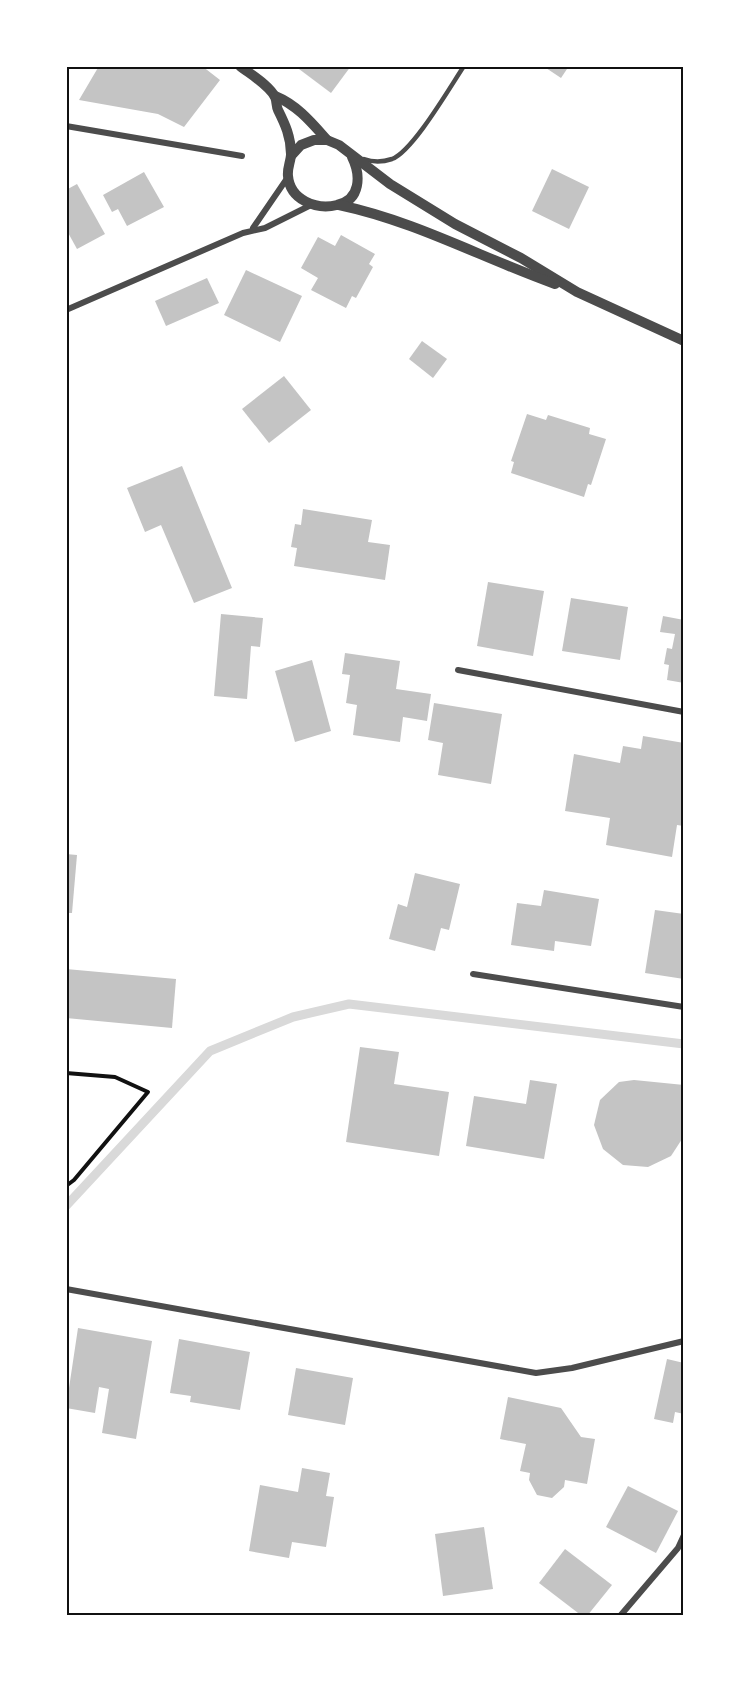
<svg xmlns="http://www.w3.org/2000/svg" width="750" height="1682" viewBox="0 0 750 1682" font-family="'Golos Text',sans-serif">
  <rect width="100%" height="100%" fill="#fff"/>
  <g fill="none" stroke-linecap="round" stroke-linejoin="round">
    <path stroke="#d9d9d9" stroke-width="9" d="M 66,1206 L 210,1051 L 293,1017 L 349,1004 L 684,1044"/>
  </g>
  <g fill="#c4c4c4">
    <path d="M 99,66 L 202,66 L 220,80 L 184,127 L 158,114 L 79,100 Z"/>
    <path d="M 295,66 L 351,66 L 331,93 Z"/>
    <path d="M 543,66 L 569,66 L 561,78 Z"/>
    <path d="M 552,169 L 589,187 L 569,229 L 532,211 Z"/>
    <path d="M 144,172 L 164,207 L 127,226 L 118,209 L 112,212 L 103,195 Z"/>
    <path d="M 77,184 L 105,234 L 77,249 L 66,229 L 66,190 Z"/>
    <path d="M 341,235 L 375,254 L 369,264 L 373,267 L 356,298 L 352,296 L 346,308 L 311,290 L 318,278 L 301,268 L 318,237 L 335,246 Z"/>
    <path d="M 246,270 L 302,296 L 280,342 L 224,315 Z"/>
    <path d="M 207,278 L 219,303 L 166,326 L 155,301 Z"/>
    <path d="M 422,341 L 447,359 L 433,378 L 409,359 Z"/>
    <path d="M 284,376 L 311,410 L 269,443 L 242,409 Z"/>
    <path d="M 527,414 L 546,420 L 548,415 L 590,428 L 589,434 L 606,439 L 591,485 L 588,484 L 584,497 L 511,473 L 514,462 L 511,461 Z"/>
    <path d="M 182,466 L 232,588 L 194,603 L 161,525 L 145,532 L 127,488 Z"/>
    <path d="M 303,509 L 372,520 L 368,542 L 390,545 L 385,580 L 294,566 L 297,548 L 291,547 L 295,524 L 301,525 Z"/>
    <path d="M 488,582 L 544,591 L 533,656 L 477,646 Z"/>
    <path d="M 571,598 L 628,607 L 620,660 L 562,651 Z"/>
    <path d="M 221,614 L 263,618 L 260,647 L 251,646 L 247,699 L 214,696 Z"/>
    <path d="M 663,616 L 684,620 L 684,683 L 667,680 L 669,665 L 664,664 L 667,648 L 672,649 L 675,634 L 660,632 Z"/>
    <path d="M 345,653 L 400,661 L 396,689 L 431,694 L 427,721 L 403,717 L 400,742 L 353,735 L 357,705 L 346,703 L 350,675 L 342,674 Z"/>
    <path d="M 312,660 L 331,731 L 295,742 L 275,671 Z"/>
    <path d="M 434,703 L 502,714 L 491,784 L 438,775 L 443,743 L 428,740 Z"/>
    <path d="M 643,736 L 684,743 L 684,826 L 677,825 L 672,857 L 606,845 L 610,818 L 565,811 L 574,754 L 620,763 L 623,746 L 641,749 Z"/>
    <path d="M 66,854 L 77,855 L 72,913 L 66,913 Z"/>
    <path d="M 415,873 L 460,884 L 449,930 L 441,928 L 435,951 L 389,939 L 398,904 L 407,907 Z"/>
    <path d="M 544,890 L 599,899 L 591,946 L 555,941 L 554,951 L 511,945 L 517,903 L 541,906 Z"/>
    <path d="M 655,910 L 684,914 L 684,979 L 645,973 Z"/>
    <path d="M 66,969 L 176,979 L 172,1028 L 66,1018 Z"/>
    <path d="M 360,1047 L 399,1052 L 394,1084 L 449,1092 L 439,1156 L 346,1142 Z"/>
    <path d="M 530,1080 L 557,1084 L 544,1159 L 466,1146 L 474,1096 L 526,1104 Z"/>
    <path d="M 634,1080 L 684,1085 L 684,1136 L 671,1156 L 648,1167 L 623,1165 L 603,1149 L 594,1125 L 600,1100 L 619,1082 Z"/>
    <path d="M 78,1328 L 152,1341 L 136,1439 L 102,1433 L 109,1389 L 99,1387 L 95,1413 L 66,1408 Z"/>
    <path d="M 179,1339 L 250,1352 L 240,1410 L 190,1402 L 191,1396 L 170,1393 Z"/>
    <path d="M 667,1359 L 684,1363 L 684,1414 L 675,1412 L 673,1423 L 654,1419 Z"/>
    <path d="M 296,1368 L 353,1378 L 345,1425 L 288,1415 Z"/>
    <path d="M 508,1397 L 561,1408 L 581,1437 L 595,1439 L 587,1484 L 565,1480 L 564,1487 L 552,1498 L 537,1495 L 529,1480 L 530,1473 L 520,1471 L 526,1444 L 500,1439 Z"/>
    <path d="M 302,1468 L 330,1473 L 326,1496 L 334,1497 L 326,1547 L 292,1542 L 289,1558 L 249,1551 L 260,1485 L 298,1492 Z"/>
    <path d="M 628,1486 L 678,1511 L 656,1553 L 606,1527 Z"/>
    <path d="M 484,1527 L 493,1589 L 443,1596 L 435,1534 Z"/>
    <path d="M 565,1549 L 612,1585 L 587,1616 L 582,1616 L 539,1583 Z"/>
  </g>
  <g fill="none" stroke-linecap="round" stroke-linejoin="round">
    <path stroke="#111" stroke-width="4" d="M 66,1073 L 115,1077 L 148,1092 L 74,1180 L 66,1186"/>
    <path stroke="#4c4c4c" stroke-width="4.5" d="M 364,159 C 372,162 383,162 392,159 C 413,151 450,87 464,66"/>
    <g stroke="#4c4c4c" stroke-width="6">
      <path d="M 66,126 L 242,156"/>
      <path d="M 253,228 L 288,177"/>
      <path d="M 66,310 L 243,233 L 265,228 L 311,205"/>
      <path d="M 458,670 L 684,712"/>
      <path d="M 473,974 L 684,1007"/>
      <path d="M 66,1289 L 536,1373 L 572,1368 L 684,1341"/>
      <path d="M 620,1616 L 678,1548 L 684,1535"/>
    </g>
    <g stroke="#4c4c4c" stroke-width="10">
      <path d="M 240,66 C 250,74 269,85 275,97 C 277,101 276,106 278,110 C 285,124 291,137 291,154 C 291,161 287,168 288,176 C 290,200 316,210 337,205 C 361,200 361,175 352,157"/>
      <path d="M 275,96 C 297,105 311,122 327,140"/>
      <path d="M 291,156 L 301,145 L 314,140 L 327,140 L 339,145 L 390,184 L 455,224 L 521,258 L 577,292 L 684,341"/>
      <path d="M 339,205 C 415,221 482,258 555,284"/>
    </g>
  </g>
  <rect width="750" height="1682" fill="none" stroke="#ffffff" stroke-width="135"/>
  <rect x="68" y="68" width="614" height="1546" fill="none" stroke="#111" stroke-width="2"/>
</svg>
